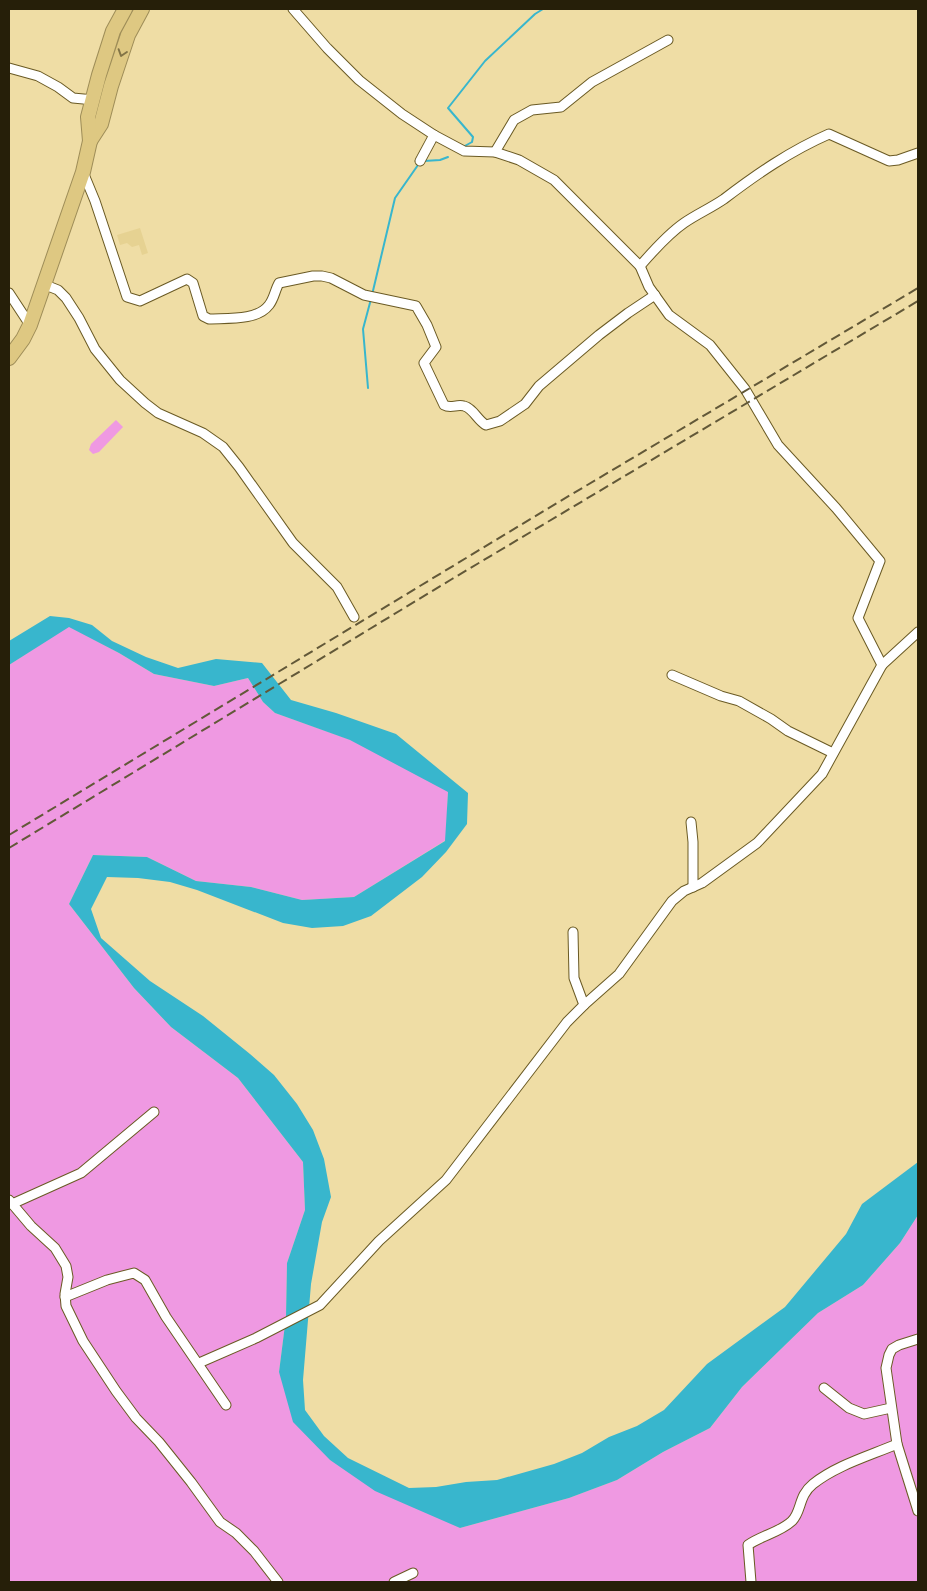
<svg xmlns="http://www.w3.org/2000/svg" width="927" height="1591" viewBox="0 0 927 1591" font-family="Bitter,serif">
  <rect width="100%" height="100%" fill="#efdda5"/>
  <path fill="#e6d292" d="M 140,228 L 148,253 L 142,255 L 139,245 L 132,247 L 127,243 L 120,245 L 117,235 Z"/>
  <g fill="#ef99e2">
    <path d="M 116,420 L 123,427 L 99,452 L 93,454 L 89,450 L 91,444 Z"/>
    <path d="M 69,626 L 119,653 L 154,674 L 214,686 L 248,678 L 263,702 L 275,713 L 351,740 L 448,791 L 446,840 L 354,897 L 302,900 L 251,887 L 196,881 L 147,857 L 93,855 L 69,904 L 134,988 L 171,1027 L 238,1078 L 303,1162 L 305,1210 L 287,1263 L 286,1317 L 279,1372 L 330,1460 L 460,1528 L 569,1498 L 617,1480 L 663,1452 L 710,1428 L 742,1387 L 818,1313 L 863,1285 L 900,1243 L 918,1215 L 918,1582 L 9,1582 L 9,665 Z"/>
  </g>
  <path fill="#38b6cd" d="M 50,616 L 69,618 L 92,625 L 112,641 L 146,657 L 178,668 L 216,659 L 262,663 L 291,700 L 336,713 L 396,734 L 468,793 L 467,824 L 446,852 L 422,877 L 371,916 L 343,926 L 312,928 L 283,923 L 197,890 L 170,882 L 138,878 L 107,877 L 91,909 L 101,938 L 150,981 L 203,1016 L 250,1054 L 274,1075 L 297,1104 L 313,1130 L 324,1159 L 331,1197 L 322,1222 L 311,1284 L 303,1380 L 305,1410 L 324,1436 L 348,1458 L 409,1488 L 436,1487 L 466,1482 L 497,1480 L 554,1464 L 582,1453 L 609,1437 L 637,1426 L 664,1410 L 707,1364 L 785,1307 L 846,1234 L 862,1204 L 918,1162 L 918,1215 L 900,1243 L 863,1285 L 818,1313 L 742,1387 L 710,1428 L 663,1452 L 617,1480 L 569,1498 L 460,1528 L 375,1491 L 330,1460 L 293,1422 L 279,1372 L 286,1317 L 287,1263 L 305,1210 L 303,1162 L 238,1078 L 171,1027 L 134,988 L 69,904 L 93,855 L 147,857 L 196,881 L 251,887 L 302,900 L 354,897 L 445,841 L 448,792 L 350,740 L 275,713 L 263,702 L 248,678 L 214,686 L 154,674 L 119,653 L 69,627 L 9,665 L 9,641 Z"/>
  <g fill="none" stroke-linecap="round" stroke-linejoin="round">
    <g stroke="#38b6cd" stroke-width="2">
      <path d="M 463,147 L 472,142 L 473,137 L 448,108 L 485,61 L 535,14 L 543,9"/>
      <path d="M 424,161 L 440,160 L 448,157"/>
      <path d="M 372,295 L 395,198 L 418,165"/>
      <path d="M 368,388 L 363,329 L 371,299"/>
    </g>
    <defs>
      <g id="minor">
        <path d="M 293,9 L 327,48 L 359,80 L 402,114 L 434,135 L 464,151 L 495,152 L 519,160 L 554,180 L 640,266 L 649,287 L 669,315 L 710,345 L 745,389 L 778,445 L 836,508 L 880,561 L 858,618 L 882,665"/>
        <path d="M 9,68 L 38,76 L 58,87 L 73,98 L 94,100"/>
        <path d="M 495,152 L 514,120 L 532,110 L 561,107 L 592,82 L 668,40"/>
        <path d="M 420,161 L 434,135"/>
        <path d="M 83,172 L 95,201 L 127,297 L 140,301 L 187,279 L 193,283 L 203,316 L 209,319 C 227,318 257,321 269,305 C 274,299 275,290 279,283 L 313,276 L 322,276 L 331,278 L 364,295 L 416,306 L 427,325 L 436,347 L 424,363 L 444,405 C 451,409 456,404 464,406 C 473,408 478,421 486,425 L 500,421 L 525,404 L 539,386 L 599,335 L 628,313 L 655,295"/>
        <path d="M 640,266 C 653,251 668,234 684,223 C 697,214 711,208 724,199 C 757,174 790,151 829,134 L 889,161 L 898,160 L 918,153"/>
        <path d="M 43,284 L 58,290 L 66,298 L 79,318 L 95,349 L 120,380 L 145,403 L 158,413 L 203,433 L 223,447 L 239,467 L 293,543 L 337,587 L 354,617"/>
        <path d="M 9,293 L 30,325"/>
        <path d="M 672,675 L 721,696 L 739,701 L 771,719 L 788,731 L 833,753"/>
        <path d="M 691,822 L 693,842 L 693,887"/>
        <path d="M 584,1005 L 619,974 L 672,901 L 684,891 L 702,883 L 757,843 L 822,774 L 882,665 L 918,632"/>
        <path d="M 9,1200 L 31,1226 L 55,1248 L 66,1266 L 68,1277 L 65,1294 L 66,1306 L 83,1341 L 116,1391 L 136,1418 L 159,1442 L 191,1482 L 220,1522 L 236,1533 L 254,1551 L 278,1582"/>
        <path d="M 12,1204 L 81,1173 L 154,1112"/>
        <path d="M 65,1297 L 107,1280 L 134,1273 L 145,1280 L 166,1317 L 226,1405"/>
        <path d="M 199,1363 L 256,1338 L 320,1305 L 379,1241 L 446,1180 L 567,1022 L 584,1005 L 574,978 L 573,932"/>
        <path d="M 824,1388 L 849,1408 L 864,1414 L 891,1408"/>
        <path d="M 897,1444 L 918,1511"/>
        <path d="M 394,1582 L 413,1573"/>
        <path d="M 751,1582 L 748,1545 C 762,1535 779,1533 792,1521 C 802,1511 798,1496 813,1484 C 837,1465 869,1456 897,1444 L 886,1368 L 889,1355 L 892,1349 L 899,1345 L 918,1339"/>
      </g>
      <g id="highway">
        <path d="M 90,141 L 101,124 L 111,86 L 128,35 L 142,9"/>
        <path d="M 9,358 L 23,339 L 30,325 L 83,172 L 90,141 L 88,117 L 99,75 L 113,31 L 125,9"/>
      </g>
    </defs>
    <use href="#minor" stroke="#6a5a24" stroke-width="11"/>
    <use href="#highway" stroke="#9e8d58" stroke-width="16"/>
    <use href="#minor" stroke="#fff" stroke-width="9"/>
    <use href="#highway" stroke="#dec882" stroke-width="14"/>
    <g stroke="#625838" stroke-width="2" stroke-dasharray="10 5" stroke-linecap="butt">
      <path d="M 9,835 L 547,509 L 918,288"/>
      <path d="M 9,848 L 452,579 L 918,301"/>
    </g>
  </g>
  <defs><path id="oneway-chevron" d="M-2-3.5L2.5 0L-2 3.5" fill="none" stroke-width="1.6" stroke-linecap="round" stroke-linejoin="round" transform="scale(1.25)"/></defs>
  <use stroke="#827446" href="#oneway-chevron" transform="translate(122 53) rotate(108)"/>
  <rect width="927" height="1591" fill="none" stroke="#261f09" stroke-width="20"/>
</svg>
